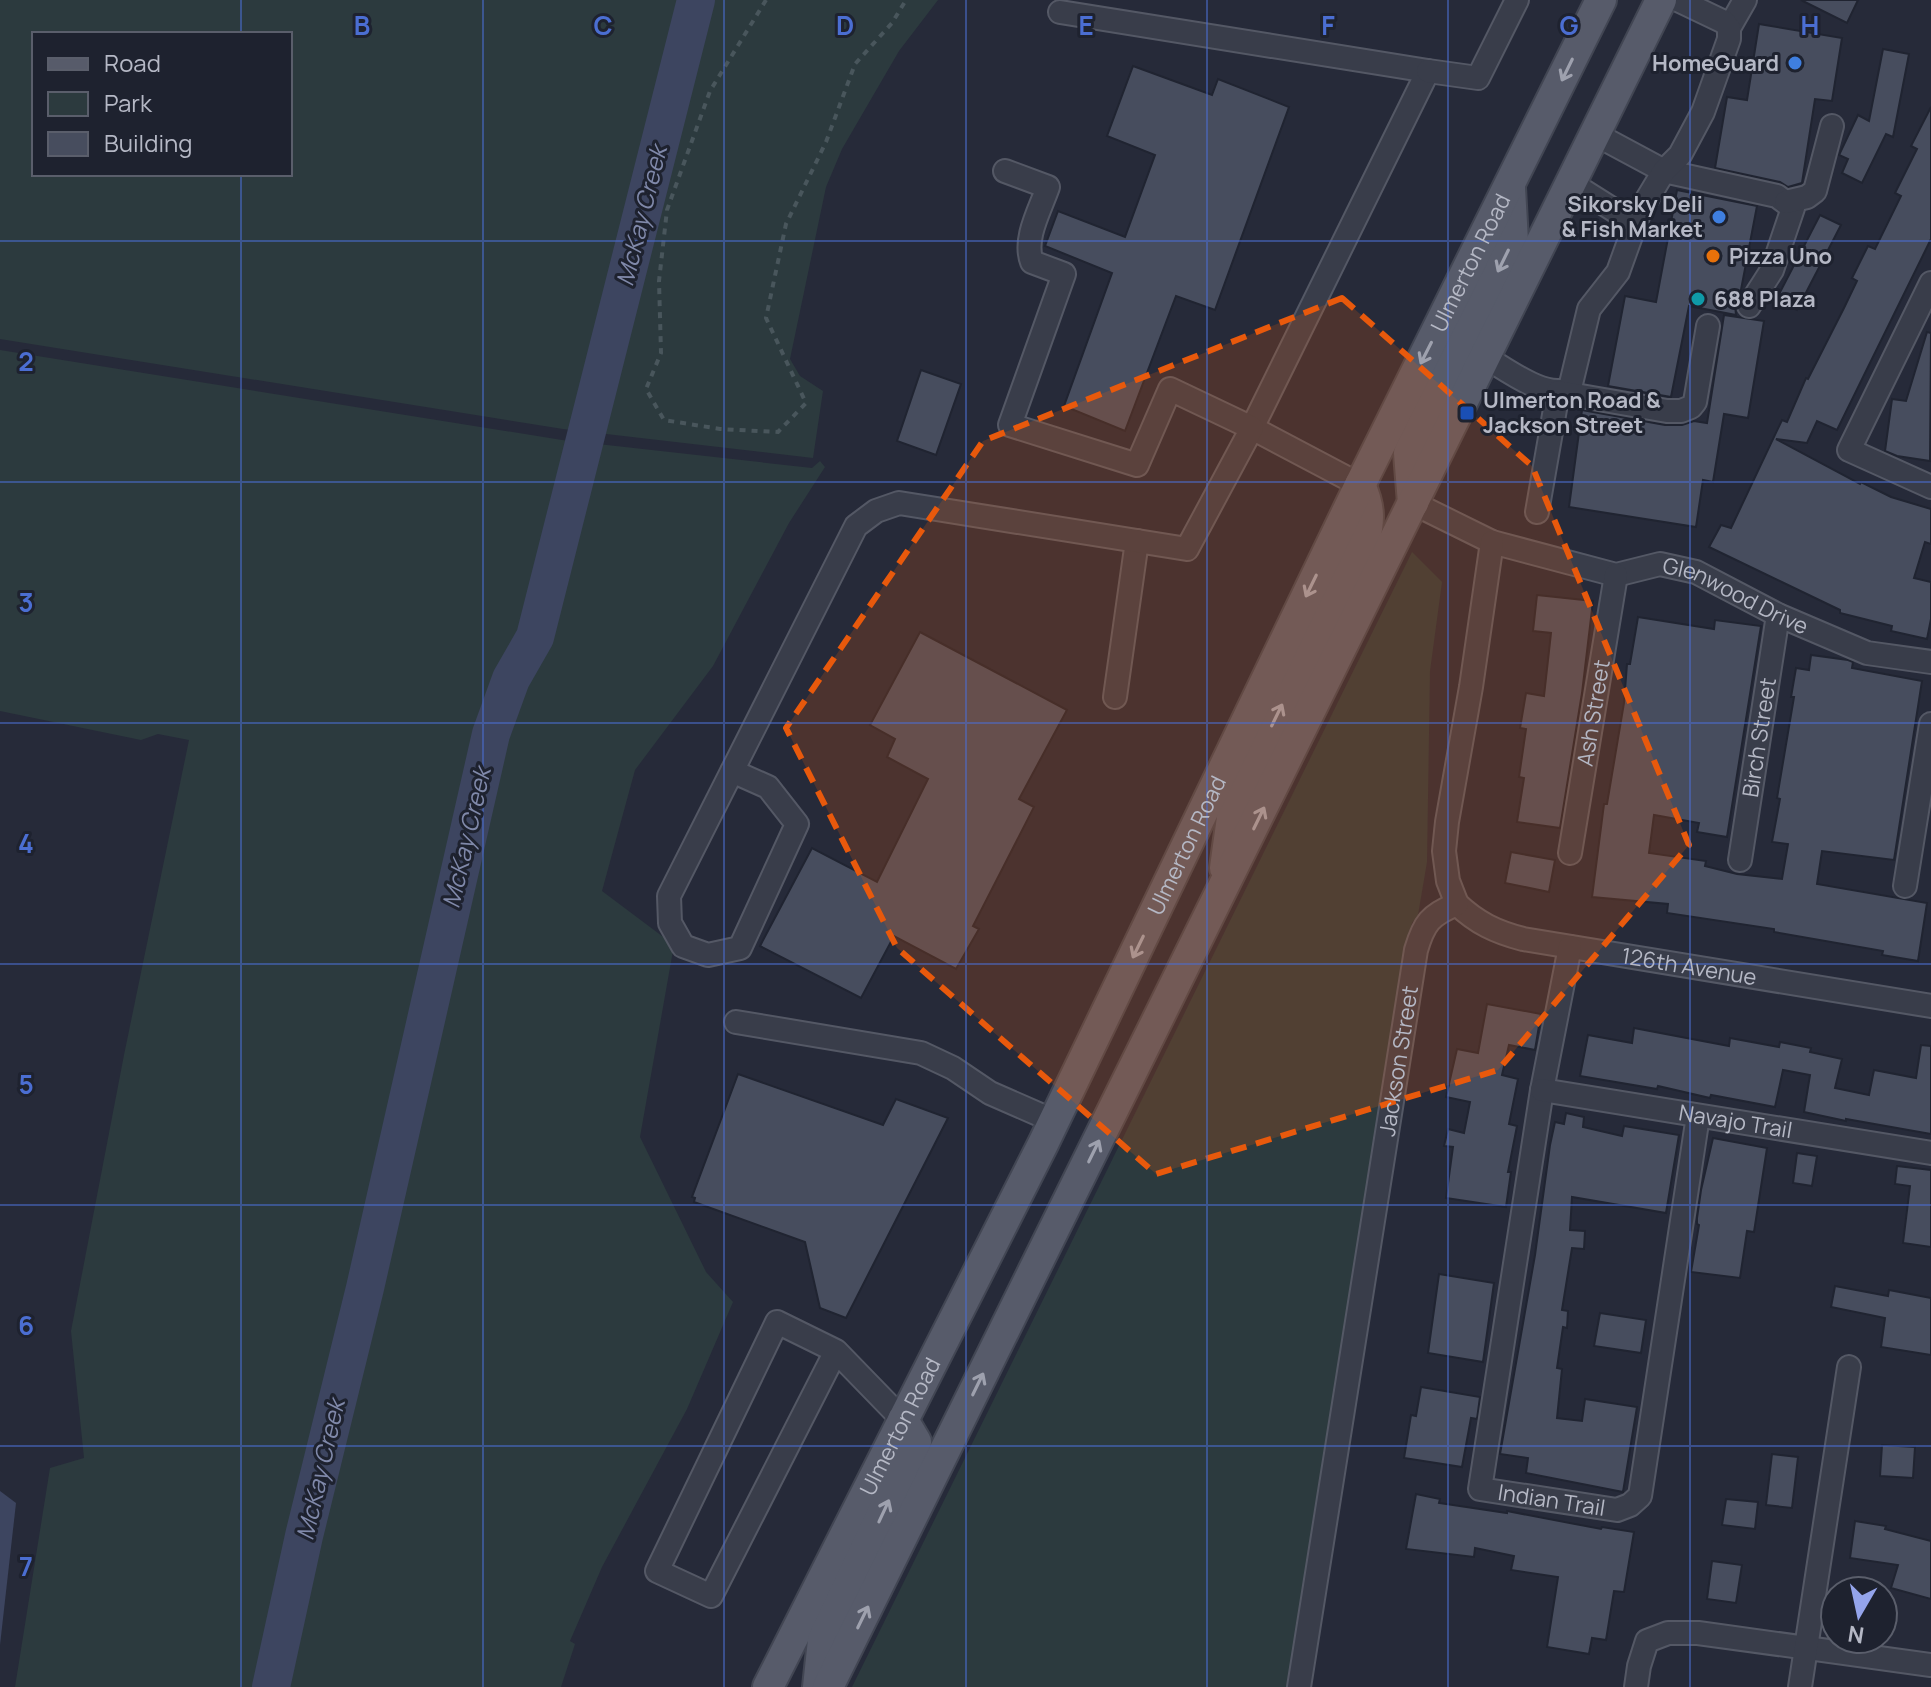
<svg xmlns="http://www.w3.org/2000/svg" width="1931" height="1687" viewBox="0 0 1931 1687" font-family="Manrope,sans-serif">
  <rect width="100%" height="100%" fill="#262a39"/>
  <g fill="#2c3a3e" fill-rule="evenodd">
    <path d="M 0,0 L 938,0 L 899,51 L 842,149 L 826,187 L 790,359 L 800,376 L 823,391 L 813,458 L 563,429 L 0,339 ZM 34,34 L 290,34 L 290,174 L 34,174 Z"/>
    <path d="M 0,350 L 562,440 L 812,468 L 820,461 L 825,467 L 789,523 L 713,666 L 635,770 L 602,891 L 674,945 L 640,1137 L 706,1272 L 733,1302 L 687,1409 L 602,1567 L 570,1641 L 575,1644 L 561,1687 L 15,1687 L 50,1468 L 84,1458 L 71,1331 L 124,1055 L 189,740 L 158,734 L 141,740 L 0,711 Z"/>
    <path d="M 1412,552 L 1442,582 L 1430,671 L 1427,862 L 1418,915 L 1412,923 L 1405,949 L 1288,1687 L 852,1687 Z"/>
  </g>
  <path fill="#3d4560" d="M 0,1491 L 16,1503 L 0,1645 Z"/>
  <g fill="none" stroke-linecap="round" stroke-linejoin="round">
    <path stroke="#3d4560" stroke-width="38" d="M 271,1687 L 304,1536 L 365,1288 L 491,734 L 511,679 L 535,637 L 696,0"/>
  </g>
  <g fill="#474d5e" stroke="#202431" stroke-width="2">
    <path d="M 1801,0 L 1858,0 L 1847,23 Z"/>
    <path d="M 1759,24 L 1842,38 L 1832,101 L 1815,99 L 1802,183 L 1788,187 L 1780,182 L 1715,168 L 1727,97 L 1747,100 Z"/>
    <path d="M 1883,49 L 1909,54 L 1893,137 L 1886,134 L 1862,183 L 1842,173 L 1848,159 L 1839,155 L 1858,115 L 1869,121 Z"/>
    <path d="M 1133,66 L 1212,95 L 1218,79 L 1289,107 L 1215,310 L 1176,296 L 1125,431 L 1064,406 L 1112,273 L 1045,246 L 1058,211 L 1125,237 L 1155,155 L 1107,136 Z"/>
    <path d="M 1931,107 L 1931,239 L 1837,430 L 1817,421 L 1807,443 L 1776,439 L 1860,484 L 1861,482 L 1891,497 L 1931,509 L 1931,544 L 1925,542 L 1914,578 L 1931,582 L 1931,619 L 1927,639 L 1891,631 L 1892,626 L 1840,613 L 1840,610 L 1709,547 L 1721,525 L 1731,528 L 1782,420 L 1787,422 L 1806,378 L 1808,379 L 1844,308 L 1857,281 L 1852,278 L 1868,246 L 1875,249 L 1901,196 L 1895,193 L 1917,149 L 1911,146 Z"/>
    <path d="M 1677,190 L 1757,206 L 1740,295 L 1735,305 L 1736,315 L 1689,306 L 1671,397 L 1608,386 L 1625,296 L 1656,302 Z"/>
    <path d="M 1820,215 L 1841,225 L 1797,310 L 1776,300 Z"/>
    <path d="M 1724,315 L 1764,321 L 1748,418 L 1724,414 L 1713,482 L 1703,480 L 1696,527 L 1569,507 L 1582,410 L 1665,425 L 1682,425 L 1694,421 L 1707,423 Z"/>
    <path d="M 1927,332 L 1931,333 L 1930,461 L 1897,456 L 1885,451 L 1892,399 L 1906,401 Z"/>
    <path d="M 921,370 L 961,384 L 936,455 L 897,441 Z"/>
    <path d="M 1537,595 L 1593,601 L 1582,693 L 1560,828 L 1517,822 L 1524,778 L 1519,777 L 1526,729 L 1520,728 L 1526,693 L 1544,696 L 1551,633 L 1533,631 Z"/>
    <path d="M 1638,617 L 1714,629 L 1715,620 L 1761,626 L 1727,837 L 1697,832 L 1699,823 L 1654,815 L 1649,853 L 1706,861 L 1705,866 L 1737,874 L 1782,879 L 1788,844 L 1772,842 L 1780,799 L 1777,798 L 1794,697 L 1791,697 L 1796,668 L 1809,670 L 1811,655 L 1848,660 L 1853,662 L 1852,668 L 1922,681 L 1894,860 L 1822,851 L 1817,884 L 1927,903 L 1918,961 L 1882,955 L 1883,951 L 1774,932 L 1774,929 L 1667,913 L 1668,904 L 1592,897 L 1604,804 L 1607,804 L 1624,703 L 1627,664 L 1630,664 Z"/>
    <path d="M 920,632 L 1067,710 L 1019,799 L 1034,807 L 973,926 L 979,929 L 956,969 L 894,936 L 861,998 L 760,946 L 812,848 L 877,882 L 928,779 L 887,757 L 895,739 L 870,725 Z"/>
    <path d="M 1511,852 L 1555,860 L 1549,892 L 1505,883 Z"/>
    <path d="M 1487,1004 L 1541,1014 L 1535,1050 L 1509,1045 L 1502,1075 L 1518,1079 L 1509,1124 L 1517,1126 L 1508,1172 L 1511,1172 L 1506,1207 L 1446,1198 L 1453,1147 L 1444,1146 L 1448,1129 L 1464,1133 L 1470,1102 L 1446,1097 L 1457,1049 L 1478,1053 Z"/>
    <path d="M 1634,1028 L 1729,1046 L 1730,1038 L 1779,1047 L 1780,1042 L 1811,1048 L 1810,1052 L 1842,1059 L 1835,1088 L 1869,1095 L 1874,1070 L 1916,1078 L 1921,1045 L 1931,1046 L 1931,1134 L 1846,1119 L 1846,1121 L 1804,1112 L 1810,1075 L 1783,1070 L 1775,1107 L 1711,1095 L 1710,1098 L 1658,1086 L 1657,1089 L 1580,1076 L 1588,1035 L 1632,1043 Z"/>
    <path d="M 738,1074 L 883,1125 L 896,1099 L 948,1118 L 846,1318 L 820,1308 L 805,1242 L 694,1202 L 695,1198 L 692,1197 Z"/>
    <path d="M 1566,1113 L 1584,1117 L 1583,1127 L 1622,1136 L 1624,1126 L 1679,1135 L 1666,1213 L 1572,1197 L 1570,1230 L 1585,1231 L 1584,1249 L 1572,1248 L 1562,1310 L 1568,1311 L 1567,1328 L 1563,1327 L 1557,1368 L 1562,1369 L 1557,1418 L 1582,1421 L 1585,1399 L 1637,1407 L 1623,1492 L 1526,1473 L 1528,1458 L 1500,1454 L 1535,1255 L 1550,1145 L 1555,1122 L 1564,1124 Z"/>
    <path d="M 1713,1138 L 1767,1148 L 1754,1232 L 1747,1231 L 1740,1278 L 1691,1272 L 1699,1225 L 1697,1224 L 1697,1218 L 1701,1190 Z"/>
    <path d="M 1797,1153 L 1817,1156 L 1812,1186 L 1793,1183 Z"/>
    <path d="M 1897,1166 L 1931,1170 L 1931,1247 L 1903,1243 L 1910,1186 L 1895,1184 Z"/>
    <path d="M 1439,1274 L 1494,1283 L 1483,1362 L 1428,1353 Z"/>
    <path d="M 1835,1286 L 1888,1296 L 1889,1290 L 1931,1298 L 1931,1355 L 1881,1347 L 1885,1318 L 1831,1307 Z"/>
    <path d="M 1600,1313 L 1646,1320 L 1641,1353 L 1594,1346 Z"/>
    <path d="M 1421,1387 L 1480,1397 L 1477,1419 L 1471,1418 L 1462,1467 L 1404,1458 L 1411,1415 L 1416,1416 Z"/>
    <path d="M 1882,1445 L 1915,1447 L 1913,1478 L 1880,1476 Z"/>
    <path d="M 1772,1454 L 1798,1457 L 1792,1508 L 1766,1505 Z"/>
    <path d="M 1416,1494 L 1440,1499 L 1439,1503 L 1507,1513 L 1507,1511 L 1601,1529 L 1602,1527 L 1634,1532 L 1624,1592 L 1614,1591 L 1606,1640 L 1592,1638 L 1589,1654 L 1547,1647 L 1558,1577 L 1511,1570 L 1514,1556 L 1475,1548 L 1474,1557 L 1406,1549 Z"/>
    <path d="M 1726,1499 L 1758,1502 L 1755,1529 L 1722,1525 Z"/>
    <path d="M 1855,1521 L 1886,1526 L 1885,1529 L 1931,1541 L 1931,1599 L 1891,1588 L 1898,1565 L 1850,1558 Z"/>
    <path d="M 1712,1561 L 1742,1565 L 1736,1603 L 1707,1599 Z"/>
  </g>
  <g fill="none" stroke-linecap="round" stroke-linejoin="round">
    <defs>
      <g id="minor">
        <path d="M 1060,12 L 1428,71 L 1252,428 L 1360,485"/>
        <path d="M 1729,28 L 1745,0"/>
        <path d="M 1428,71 L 1478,78 L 1517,0"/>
        <path d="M 1595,134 L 1664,171 L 1777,196 L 1793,208 L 1772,270 L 1749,306"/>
        <path d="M 1571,183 L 1636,224"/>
        <path d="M 1786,202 L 1807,197 L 1815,191 L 1832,126"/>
        <path d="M 1931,283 L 1849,450 L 1931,487"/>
        <path d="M 1485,357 C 1506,369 1547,401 1570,388 L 1589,309 L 1618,272 L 1640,211 L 1664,171 L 1680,155 L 1703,112 L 1729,39 L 1729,28 L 1724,22 L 1678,0"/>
        <path id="s1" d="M 1413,503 L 1492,542 L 1616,575 L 1660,564 L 1696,572 L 1778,615 L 1867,653 L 1931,662"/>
        <path d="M 1537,512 L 1558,392 L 1667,411 L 1681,411 L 1691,407 L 1695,402 L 1708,326"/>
        <path d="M 1115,697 L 1137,541"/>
        <path d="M 732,771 L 768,787 L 797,824 L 740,948 L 708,955 L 683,946 L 670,923 L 669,896 L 856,526 L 876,511 L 899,503 L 1187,549 L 1252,428 L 1170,389 L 1137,465 L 1010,425 L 1064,274 L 1032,262 C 1023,239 1040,210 1048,187 L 1005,171"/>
        <path id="s2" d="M 1570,853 L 1616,575"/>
        <path id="s3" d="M 1740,860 L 1778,615"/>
        <path d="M 1905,886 L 1931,724"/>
        <path id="s4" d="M 1457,904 C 1477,923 1496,932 1523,939 L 1931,1006"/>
        <path id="s5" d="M 1570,947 L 1542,1090 L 1480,1489 L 1617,1510 L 1630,1505 L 1640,1496 L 1698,1116"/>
        <path d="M 736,1022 L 921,1053 L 953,1068 L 990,1093 L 1054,1121"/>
        <path id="s6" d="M 1542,1090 L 1931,1153"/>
        <path d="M 836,1351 L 711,1596 L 657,1571 L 777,1322 L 836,1351 L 903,1420"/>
        <path id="s7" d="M 1299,1687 L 1416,950 C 1424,923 1430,915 1457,904 L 1448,881 L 1444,851 L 1447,822 L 1471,687 L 1492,542"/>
        <path d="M 1636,1687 L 1639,1666 L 1647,1641 L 1668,1633 L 1698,1633 L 1931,1665"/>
        <path d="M 1800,1687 L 1849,1367"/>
      </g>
      <g id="major">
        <path d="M 1413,503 L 1409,453 L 1513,241 L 1510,188"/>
        <path d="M 1225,868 L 1234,803 L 1365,539 C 1370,518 1369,505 1360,485"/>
        <path id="s8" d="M 768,1687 L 1043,1144 L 1360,485 L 1601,0"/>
        <path d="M 818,1687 L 823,1640 L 916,1442 L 903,1420"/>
        <path d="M 828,1687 L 1661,0"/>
      </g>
    </defs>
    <use href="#minor" stroke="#545865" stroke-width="26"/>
    <use href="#major" stroke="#424653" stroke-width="34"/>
    <path stroke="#49565c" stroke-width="4" stroke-dasharray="6 6" stroke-linecap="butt" d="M 766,0 L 710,91 L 667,210 L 659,281 L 661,353 L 646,389 L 664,420 L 720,429 L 778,432 L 806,403 L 766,318 L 786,224 L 826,142 L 855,64 L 892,23 L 906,0"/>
    <use href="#minor" stroke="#393d4a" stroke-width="22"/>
    <use href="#major" stroke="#575b6a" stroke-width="30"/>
  </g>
  <defs><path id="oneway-shaft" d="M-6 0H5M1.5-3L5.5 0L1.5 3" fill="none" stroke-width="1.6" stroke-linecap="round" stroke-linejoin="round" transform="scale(2)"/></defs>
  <g stroke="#9ea1ae">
    <use href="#oneway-shaft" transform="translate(1567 70) rotate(116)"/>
    <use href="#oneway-shaft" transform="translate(1503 261) rotate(116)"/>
    <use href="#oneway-shaft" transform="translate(1426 353) rotate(117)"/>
    <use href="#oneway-shaft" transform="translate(1311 586) rotate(116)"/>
    <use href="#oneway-shaft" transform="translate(1277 715) rotate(-64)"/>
    <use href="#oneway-shaft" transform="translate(1259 818) rotate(-64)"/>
    <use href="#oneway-shaft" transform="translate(1138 947) rotate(116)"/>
    <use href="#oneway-shaft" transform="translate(1094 1151) rotate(-64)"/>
    <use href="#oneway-shaft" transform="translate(978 1384) rotate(-64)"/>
    <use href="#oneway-shaft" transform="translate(884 1511) rotate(-65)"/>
    <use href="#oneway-shaft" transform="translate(863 1617) rotate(-64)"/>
  </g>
  <path fill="#e8590c" fill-opacity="0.2" stroke="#e8590c" stroke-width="6" stroke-dasharray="16 10" stroke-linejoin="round" d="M 1342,298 L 1532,466 L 1689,845 L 1498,1070 L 1156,1174 L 897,948 L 786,728 L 983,441 Z"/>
  <path fill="none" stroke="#4b6ed2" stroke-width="2" stroke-opacity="0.55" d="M 241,0 L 241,34M 483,0 L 483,1687M 724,0 L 724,1687M 966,0 L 966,1687M 1207,0 L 1207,1687M 1448,0 L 1448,1687M 1690,0 L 1690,1687M 241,174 L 241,1687M 0,241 L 1931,241M 0,482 L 1931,482M 0,723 L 1931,723M 0,964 L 1931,964M 0,1205 L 1931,1205M 0,1446 L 1931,1446"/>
  <g fill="#3f7fe0" stroke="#1e222f" stroke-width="3">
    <circle cx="1795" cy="63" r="8"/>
    <circle cx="1719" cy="217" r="8"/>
  </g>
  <circle fill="#e8710a" stroke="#1e222f" stroke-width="3" cx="1713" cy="256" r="8"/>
  <circle fill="#0f9aa8" stroke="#1e222f" stroke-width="3" cx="1698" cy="299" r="8"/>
  <rect fill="#1a4fb4" stroke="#1e222f" stroke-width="3" x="1459" y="405" width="16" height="16" rx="4"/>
  <g text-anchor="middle" stroke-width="6" stroke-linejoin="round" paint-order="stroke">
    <g font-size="22" font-weight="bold" fill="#b5b8c5" stroke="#1e222f" text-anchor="start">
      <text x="1779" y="71" text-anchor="end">HomeGuard</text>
      <text x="1703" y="212" text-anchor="end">Sikorsky Deli<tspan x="1703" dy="25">&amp; Fish Market</tspan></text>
      <text x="1729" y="264">Pizza Uno</text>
      <text x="1714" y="307">688 Plaza</text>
      <text x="1483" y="408">Ulmerton Road &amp;<tspan x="1483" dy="25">Jackson Street</tspan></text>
    </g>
    <g font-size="22" fill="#b5b8c5" stroke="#1e222f">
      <text dy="8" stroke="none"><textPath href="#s8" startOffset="1588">Ulmerton Road</textPath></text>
      <text dy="8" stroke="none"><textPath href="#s1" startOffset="344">Glenwood Drive</textPath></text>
      <text dy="8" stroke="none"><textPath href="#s2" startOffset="142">Ash Street</textPath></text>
      <text dy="8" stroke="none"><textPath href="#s3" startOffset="124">Birch Street</textPath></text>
      <text dy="8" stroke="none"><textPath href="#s8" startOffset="940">Ulmerton Road</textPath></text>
      <text dy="8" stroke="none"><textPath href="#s4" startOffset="244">126th Avenue</textPath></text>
      <text dy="8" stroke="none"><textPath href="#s7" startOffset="634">Jackson Street</textPath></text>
      <text dy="8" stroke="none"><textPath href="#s6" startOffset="196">Navajo Trail</textPath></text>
      <text dy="8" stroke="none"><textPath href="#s8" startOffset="292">Ulmerton Road</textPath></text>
      <text dy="8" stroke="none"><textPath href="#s5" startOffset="622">Indian Trail</textPath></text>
    </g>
    <g font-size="24" font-style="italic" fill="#8089aa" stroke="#1e222f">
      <text transform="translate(642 216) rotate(-76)" y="8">McKay Creek</text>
      <text transform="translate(467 838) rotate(-77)" y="8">McKay Creek</text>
      <text transform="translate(321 1470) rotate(-77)" y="8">McKay Creek</text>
    </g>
  </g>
  <g font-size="26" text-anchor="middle" font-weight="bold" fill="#4b6ed2" stroke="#1e222f" stroke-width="6" stroke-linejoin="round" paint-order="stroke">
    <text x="362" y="35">B</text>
    <text x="603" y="35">C</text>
    <text x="845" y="35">D</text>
    <text x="1086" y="35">E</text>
    <text x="1328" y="35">F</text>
    <text x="1569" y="35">G</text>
    <text x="1810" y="35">H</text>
    <text x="26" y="371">2</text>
    <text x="26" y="612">3</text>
    <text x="26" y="853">4</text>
    <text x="26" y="1094">5</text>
    <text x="26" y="1335">6</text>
    <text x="26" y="1576">7</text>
  </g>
  <rect x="32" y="32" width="260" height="144" fill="#1e222f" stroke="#5a5e6b" stroke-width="2"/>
  <rect x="48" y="58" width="40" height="12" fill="#575b6a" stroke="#5a5e6b" stroke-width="2"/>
  <text x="104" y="72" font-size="24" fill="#b5b8c5">Road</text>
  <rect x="48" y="92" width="40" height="24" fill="#2c3a3e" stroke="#5a5e6b" stroke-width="2"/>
  <text x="104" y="112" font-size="24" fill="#b5b8c5">Park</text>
  <rect x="48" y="132" width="40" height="24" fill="#474d5e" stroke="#5a5e6b" stroke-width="2"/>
  <text x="104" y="152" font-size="24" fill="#b5b8c5">Building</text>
  <g transform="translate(1859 1615) rotate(189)"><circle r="38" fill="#1e222f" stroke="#5a5e6b" stroke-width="2"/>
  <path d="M0-6L14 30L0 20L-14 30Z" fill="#94a4eb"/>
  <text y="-12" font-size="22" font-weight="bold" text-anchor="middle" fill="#b5b8c5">N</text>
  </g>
</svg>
